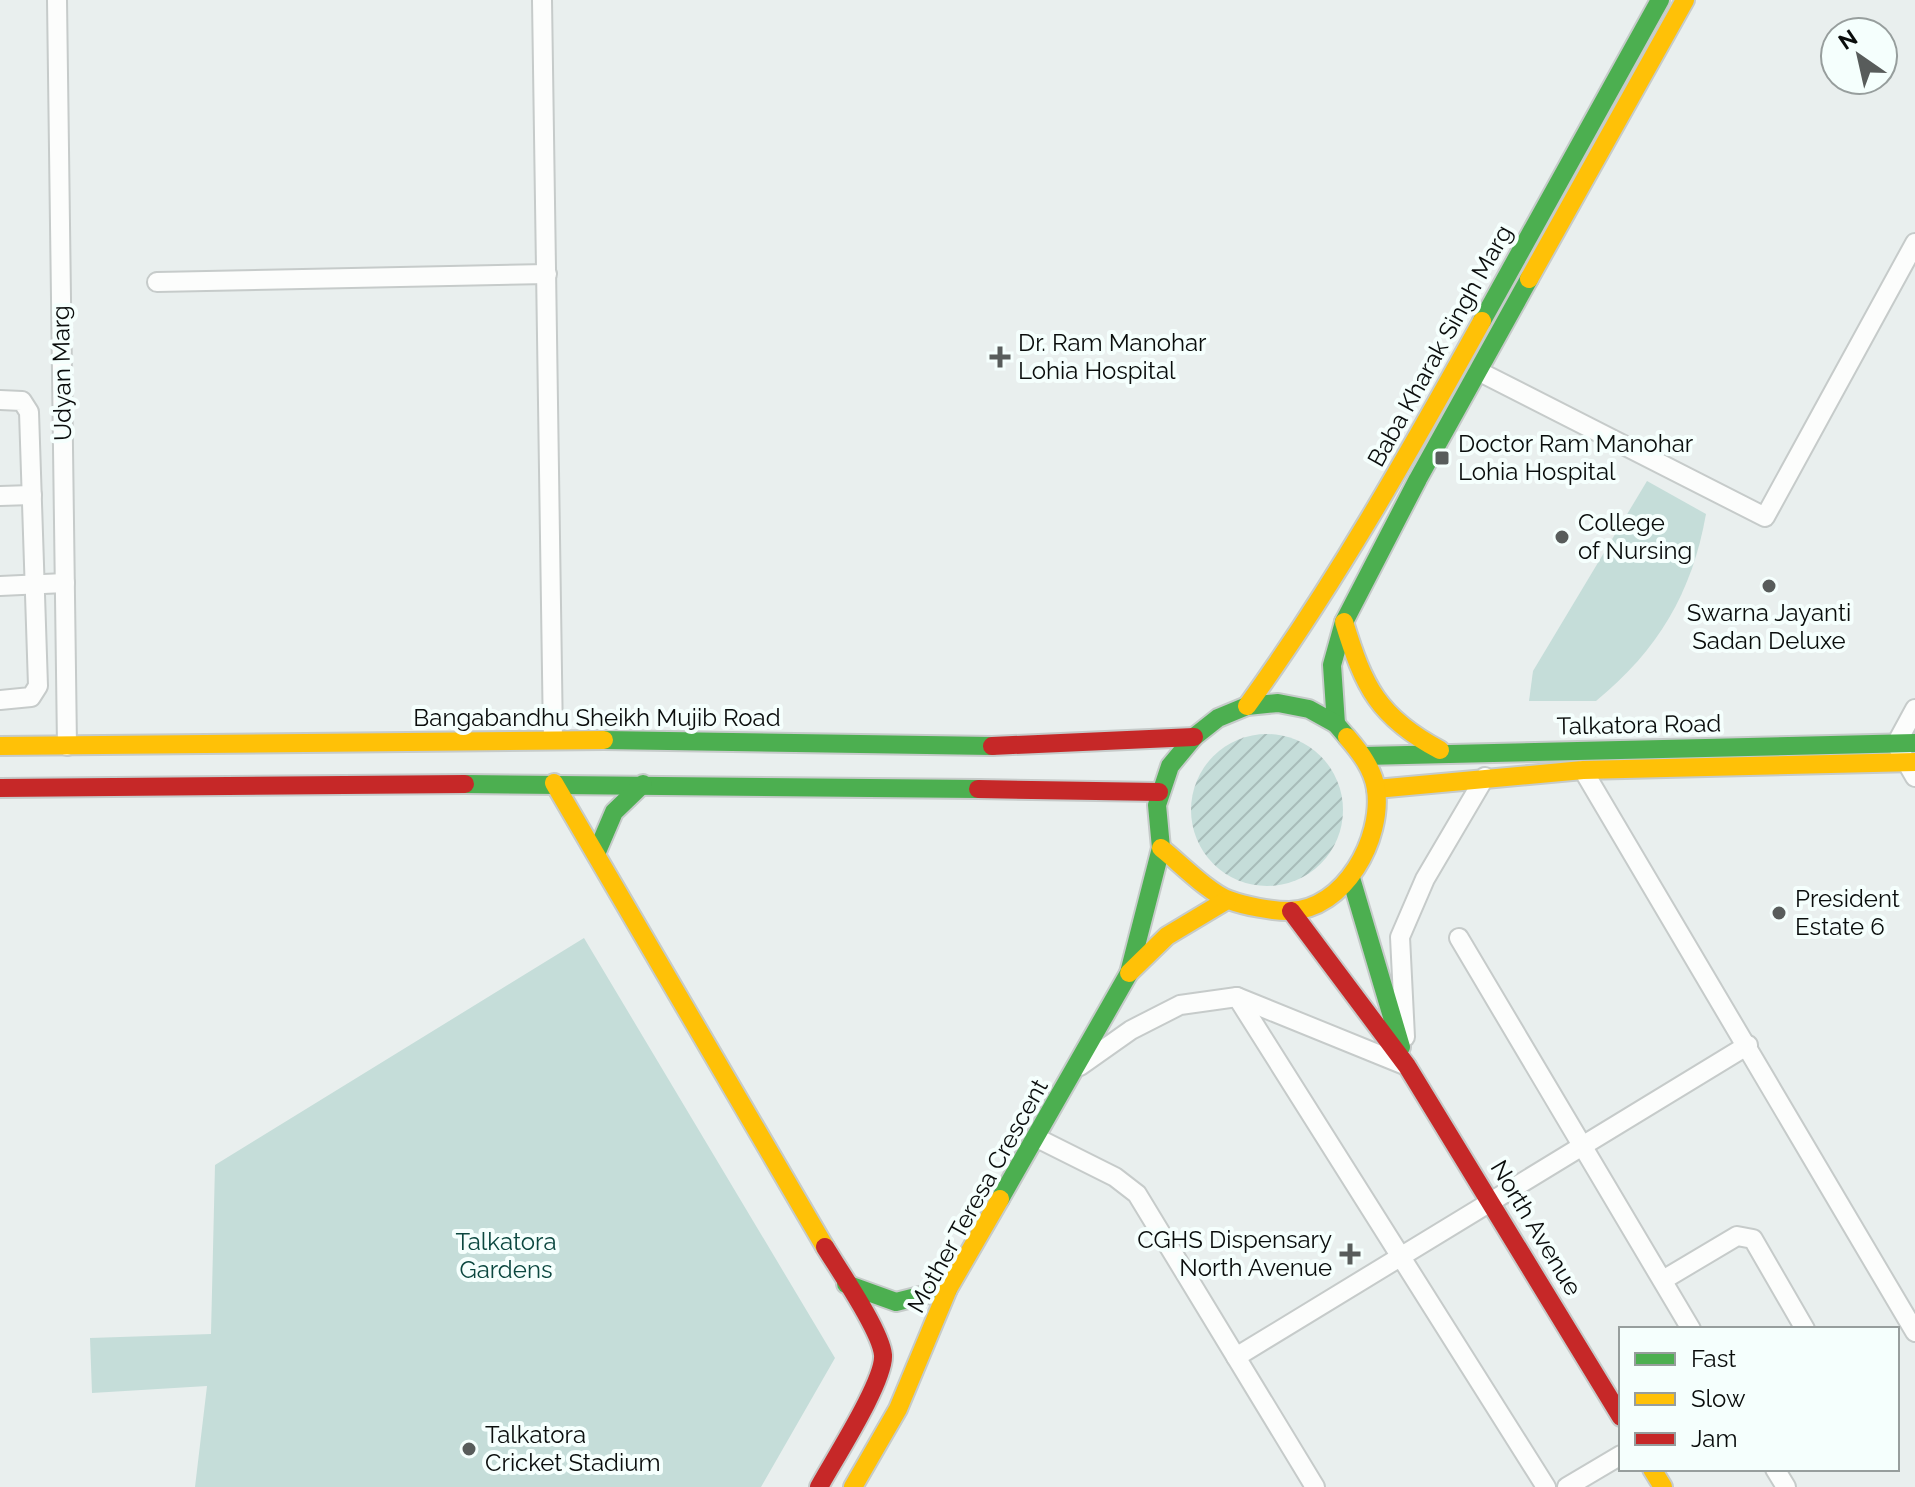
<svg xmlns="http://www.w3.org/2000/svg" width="1915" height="1487" viewBox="0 0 1915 1487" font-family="Raleway,sans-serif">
  <defs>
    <pattern id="garden-furrows" width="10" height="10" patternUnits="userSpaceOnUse" patternTransform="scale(2)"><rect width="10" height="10" fill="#c5ddd9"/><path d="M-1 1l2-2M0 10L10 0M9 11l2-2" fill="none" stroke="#a8bcb9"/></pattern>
  </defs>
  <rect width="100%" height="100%" fill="#e9efee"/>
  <g fill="#c5ddd9">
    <path d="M 1647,481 L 1706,514 C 1692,593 1658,650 1596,701 L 1529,701 L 1533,671 Z"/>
    <path d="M 584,938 L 835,1358 L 761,1487 L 195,1487 L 207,1386 L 92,1393 L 90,1338 L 211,1334 L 215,1165 Z"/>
  </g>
  <circle fill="url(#garden-furrows)" cx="1267" cy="810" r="76"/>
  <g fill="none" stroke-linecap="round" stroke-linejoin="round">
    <defs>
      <g id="street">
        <path d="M 57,0 L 67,746"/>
        <path d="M 542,0 L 553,739"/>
        <path d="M 157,282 L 547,274"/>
        <path d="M 1478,371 L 1765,517 L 1915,243"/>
        <path d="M 0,400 L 22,401 L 29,412 L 38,686 L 31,697 L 0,700"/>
        <path d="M 0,496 L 32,495"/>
        <path d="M 0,586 L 65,583"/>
        <path d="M 1915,709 L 1896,744 L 1915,777"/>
        <path d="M 1583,770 L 1915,1332"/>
        <path d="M 1459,938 L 1691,1329"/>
        <path d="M 1237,997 L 1546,1487"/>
        <path d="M 1405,1037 L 1400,937 L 1425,879 L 1485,777"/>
        <path d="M 1080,1066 L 1131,1030 L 1180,1005 L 1237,997 L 1407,1066"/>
        <path d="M 1037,1138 L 1115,1177 L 1137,1194 L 1315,1487"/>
        <path d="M 1663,1280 L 1737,1236 L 1753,1239 L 1805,1329"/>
        <path d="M 1236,1357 L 1748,1045"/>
        <path d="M 1775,1469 L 1786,1487"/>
        <path d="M 1567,1487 L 1621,1455"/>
      </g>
      <g id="fast">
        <path d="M 1482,321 L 1660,0"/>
        <path d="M 1336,724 L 1332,665 L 1344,622 L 1418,479 L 1529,279"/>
        <path d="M 604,740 L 992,746"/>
        <path d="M 1364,756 L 1915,743"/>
        <path d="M 465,784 L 978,789"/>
        <path d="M 596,854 L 614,812 L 643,784"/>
        <path d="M 1351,878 L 1401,1047"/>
        <path d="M 1000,1199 L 1129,973 L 1161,848 L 1157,805 L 1170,766 L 1194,737 L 1218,718 L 1247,706 L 1278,703 L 1309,709 L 1336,724 L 1347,737"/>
        <path d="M 846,1284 L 896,1302 L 948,1289"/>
      </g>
      <g id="slow">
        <path d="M 1529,279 L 1685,0"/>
        <path d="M 1344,622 C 1364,687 1378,717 1440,750"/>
        <path d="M 1247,706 C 1335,584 1409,453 1482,321"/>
        <path d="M 0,746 L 604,740"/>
        <path d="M 554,783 L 825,1247"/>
        <path d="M 1376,789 L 1583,770 L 1915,762"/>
        <path d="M 1161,848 C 1179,862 1209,893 1229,900 C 1245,906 1272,911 1289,911 C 1345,910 1383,838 1376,789 C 1373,769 1360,752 1347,737"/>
        <path d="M 1129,973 L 1167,936 L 1227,900"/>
        <path d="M 1652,1469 L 1663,1487"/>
        <path d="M 853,1487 L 898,1409 L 948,1289 L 1000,1199"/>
      </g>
      <g id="jam">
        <path d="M 992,746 L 1194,737"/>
        <path d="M 0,788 L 465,784"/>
        <path d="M 978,789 L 1159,792"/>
        <path d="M 1291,911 L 1407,1066 L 1621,1417"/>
        <path d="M 819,1487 C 833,1461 885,1381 883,1355 C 881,1331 839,1270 825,1247"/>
      </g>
    </defs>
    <use href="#street" stroke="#c6cbca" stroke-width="22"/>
    <use href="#fast" stroke="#c6cbca" stroke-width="22"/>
    <use href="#slow" stroke="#c6cbca" stroke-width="22"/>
    <use href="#jam" stroke="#c6cbca" stroke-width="22"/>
    <use href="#street" stroke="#fcfdfc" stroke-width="18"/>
    <use href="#fast" stroke="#4caf50" stroke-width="18"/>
    <use href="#slow" stroke="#ffc107" stroke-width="18"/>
    <use href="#jam" stroke="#c62828" stroke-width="18"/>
  </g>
  <g fill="#585c5b" stroke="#f5fffd" stroke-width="3">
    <path d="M996 345h8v8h8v8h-8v8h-8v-8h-8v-8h8z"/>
    <rect x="1434" y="450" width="16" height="16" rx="4"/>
    <circle cx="1562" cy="537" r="8"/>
    <circle cx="1769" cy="586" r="8"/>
    <circle cx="1779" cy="913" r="8"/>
    <path d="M1346 1242h8v8h8v8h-8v8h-8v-8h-8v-8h8z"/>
    <circle cx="469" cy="1449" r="8"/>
  </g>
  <g text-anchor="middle" stroke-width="8" stroke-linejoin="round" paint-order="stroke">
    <g font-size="24" fill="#0a0d0c" stroke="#f5fffd" text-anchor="start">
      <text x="1018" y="351">Dr. Ram Manohar<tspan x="1018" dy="28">Lohia Hospital</tspan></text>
      <text x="1458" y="452">Doctor Ram Manohar<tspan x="1458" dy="28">Lohia Hospital</tspan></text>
      <text x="1578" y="531">College<tspan x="1578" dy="28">of Nursing</tspan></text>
      <text x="1769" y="621" text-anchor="middle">Swarna Jayanti<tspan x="1769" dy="28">Sadan Deluxe</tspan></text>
      <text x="1795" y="907">President<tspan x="1795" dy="28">Estate 6</tspan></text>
      <text x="1332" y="1248" text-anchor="end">CGHS Dispensary<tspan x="1332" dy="28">North Avenue</tspan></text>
      <text x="485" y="1443">Talkatora<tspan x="485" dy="28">Cricket Stadium</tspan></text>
    </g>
    <g font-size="24" fill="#0a0d0c" stroke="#f5fffd">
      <text transform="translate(1440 346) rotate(-61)" y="8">Baba Kharak Singh Marg</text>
      <text transform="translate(62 373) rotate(-91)" y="8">Udyan Marg</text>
      <text x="597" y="726">Bangabandhu Sheikh Mujib Road</text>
      <text transform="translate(1639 725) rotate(-1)" y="8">Talkatora Road</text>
      <text transform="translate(978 1196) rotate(-61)" y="8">Mother Teresa Crescent</text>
      <text transform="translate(1536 1228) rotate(59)" y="8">North Avenue</text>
    </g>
    <g font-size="24" fill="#0b473f" stroke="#f5fffd">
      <text x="506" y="1250">Talkatora<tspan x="506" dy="28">Gardens</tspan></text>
    </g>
  </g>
  <rect x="1619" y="1327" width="280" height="144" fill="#f5fffd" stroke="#979e9d" stroke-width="2"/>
  <rect x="1635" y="1353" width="40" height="12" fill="#4caf50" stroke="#979e9d" stroke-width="2"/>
  <text x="1691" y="1367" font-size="24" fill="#0a0d0c">Fast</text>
  <rect x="1635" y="1393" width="40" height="12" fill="#ffc107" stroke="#979e9d" stroke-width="2"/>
  <text x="1691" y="1407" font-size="24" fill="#0a0d0c">Slow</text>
  <rect x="1635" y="1433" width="40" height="12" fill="#c62828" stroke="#979e9d" stroke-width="2"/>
  <text x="1691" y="1447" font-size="24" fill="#0a0d0c">Jam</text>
  <g transform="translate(1859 56) rotate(326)"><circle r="38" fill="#f5fffd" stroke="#979e9d" stroke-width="2"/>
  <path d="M0-6L14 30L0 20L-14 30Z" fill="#585c5b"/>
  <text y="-12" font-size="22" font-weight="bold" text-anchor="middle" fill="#0a0d0c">N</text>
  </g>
</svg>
